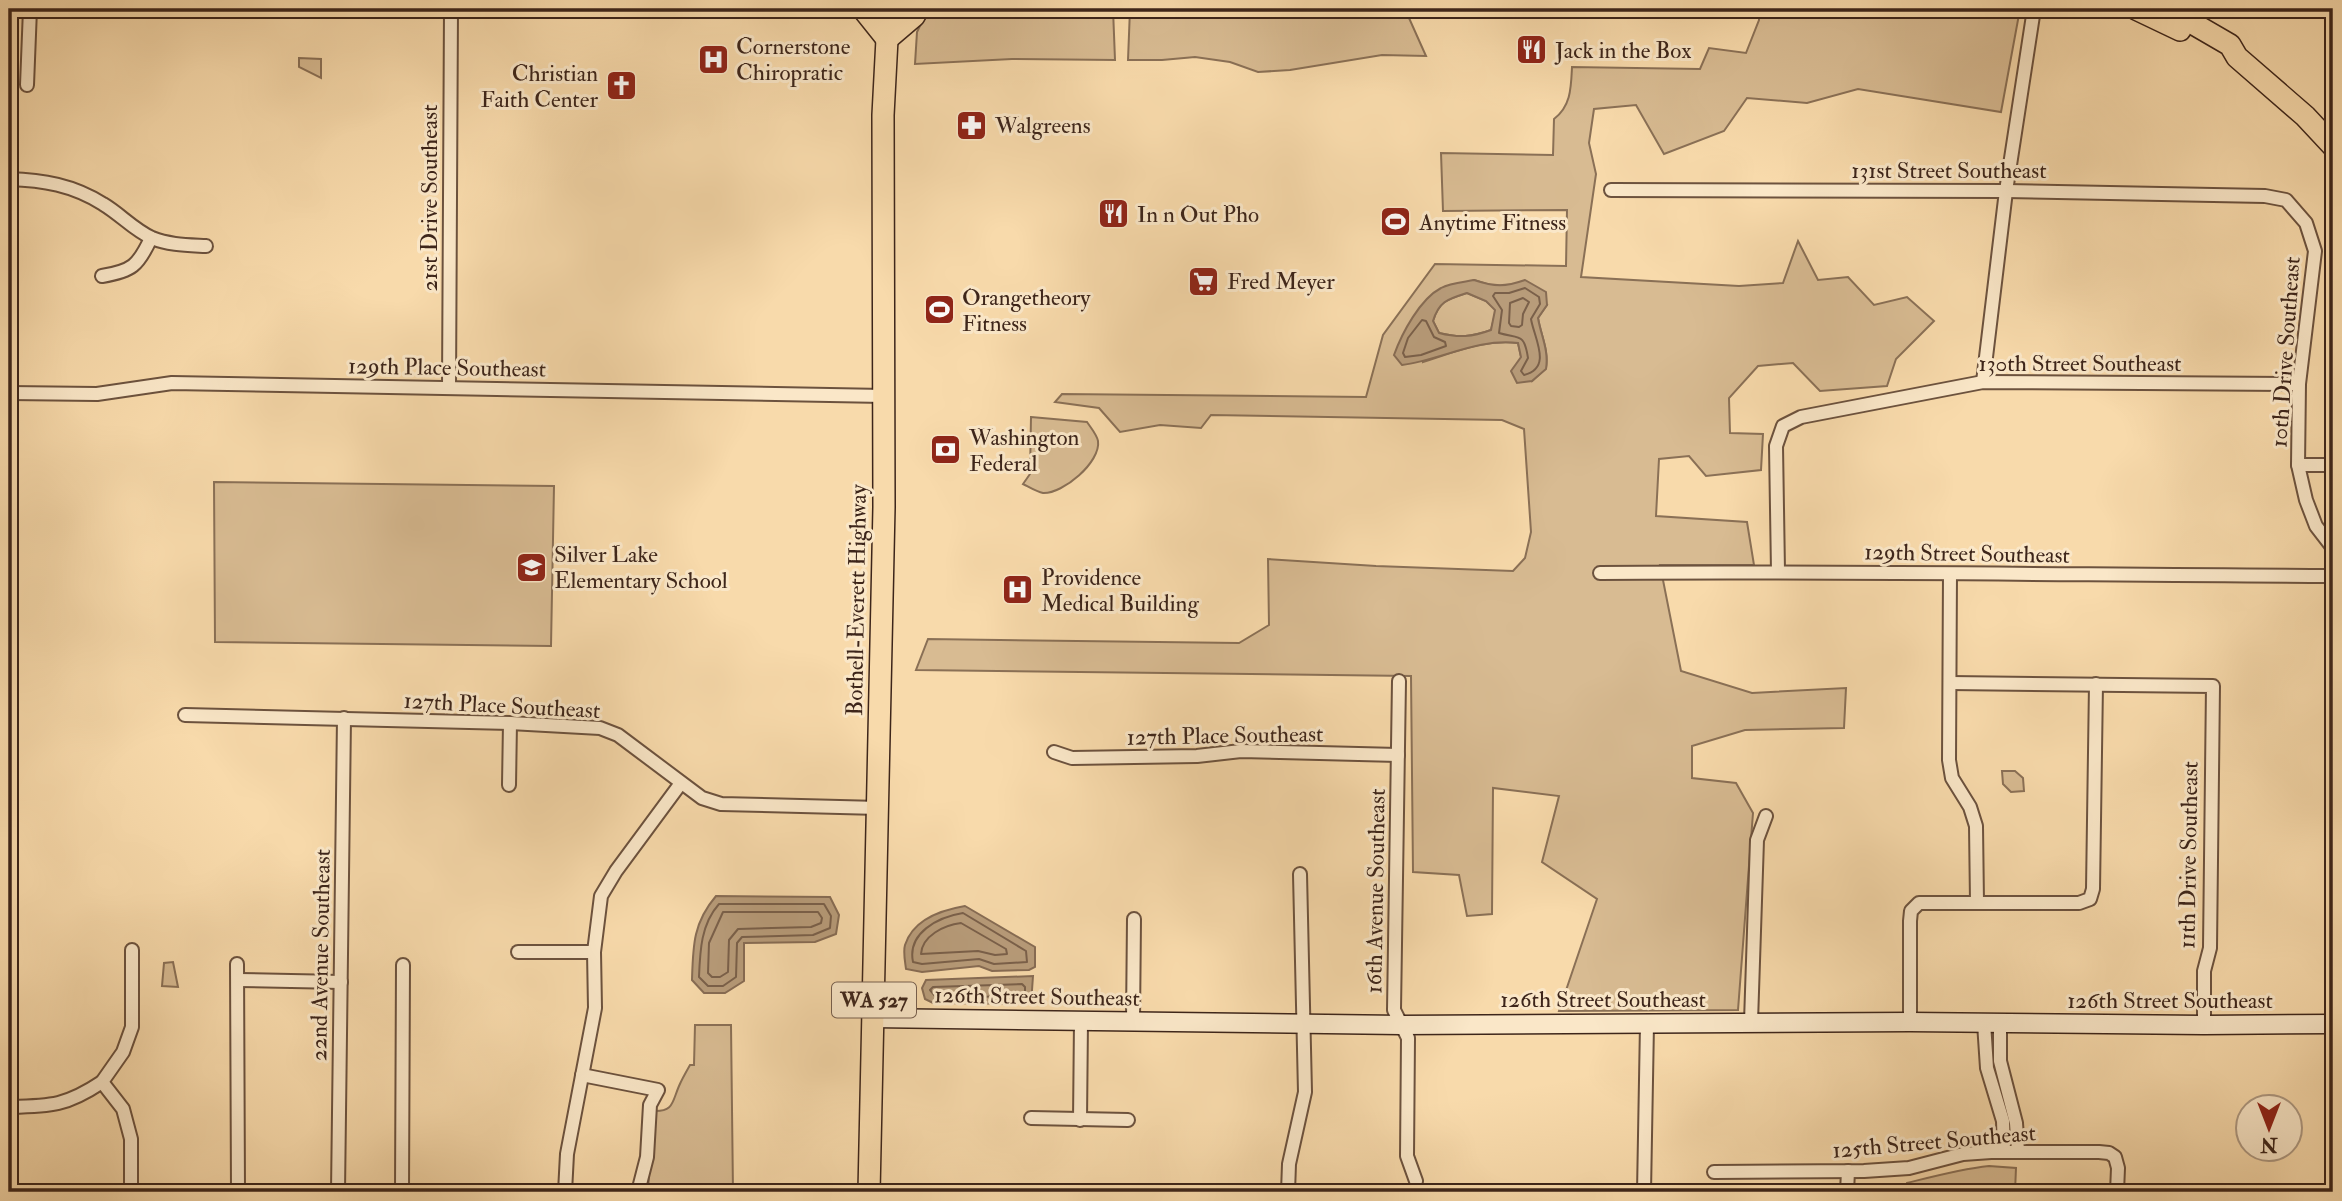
<svg xmlns="http://www.w3.org/2000/svg" width="2342" height="1201" viewBox="0 0 2342 1201" font-family="'IM FELL Double Pica',serif">
  <rect width="100%" height="100%" fill="#f8daab"/>
  <filter id="stains"><feTurbulence type="fractalNoise" baseFrequency=".00286" numOctaves="4"/><feColorMatrix values="0 0 0 0 .2 0 0 0 0 .09 0 0 0 0 .02 0 0 0 .5 -.17"/></filter>
  <radialGradient id="worn" r=".72"><stop offset=".6" stop-color="#630" stop-opacity="0"/><stop offset="1" stop-color="#630" stop-opacity=".3"/></radialGradient>
  <g fill="#d8bb92" stroke="#8a7056" stroke-width="2" fill-rule="evenodd">
    <path d="M 928,9 L 1113,9 L 1115,60 L 1012,59 L 915,64 L 917,32 Z"/>
    <path d="M 1130,9 L 1405,9 L 1426,56 L 1382,55 L 1290,70 L 1258,72 L 1230,62 L 1195,57 L 1162,60 L 1128,60 Z"/>
    <path d="M 1759,9 L 2020,9 L 2001,112 L 1858,89 L 1807,103 L 1747,98 L 1724,131 L 1664,154 L 1636,105 L 1594,109 L 1589,143 L 1596,174 L 1581,277 L 1739,286 L 1783,283 L 1798,241 L 1818,280 L 1848,277 L 1874,305 L 1907,297 L 1934,321 L 1896,359 L 1887,386 L 1820,391 L 1793,363 L 1758,366 L 1729,398 L 1730,433 L 1763,434 L 1761,470 L 1706,476 L 1689,456 L 1659,459 L 1656,516 L 1747,522 L 1754,565 L 1660,565 L 1681,671 L 1752,693 L 1846,688 L 1844,728 L 1745,730 L 1692,746 L 1692,778 L 1736,783 L 1753,813 L 1738,1010 L 1559,1011 L 1597,899 L 1542,862 L 1559,796 L 1493,788 L 1492,914 L 1467,916 L 1459,875 L 1413,872 L 1411,676 L 916,670 L 928,639 L 1239,643 L 1269,625 L 1268,559 L 1376,566 L 1513,571 L 1525,558 L 1531,532 L 1524,429 L 1502,420 L 1211,415 L 1201,428 L 1160,425 L 1120,432 L 1099,408 L 1055,402 L 1062,394 L 1366,397 L 1383,335 L 1435,264 L 1566,266 L 1567,210 L 1443,211 L 1441,153 L 1553,155 L 1554,119 C 1571,106 1571,88 1572,67 L 1700,69 L 1709,48 L 1746,53 L 1759,20 ZM 1474,280 L 1490,285 L 1509,286 L 1547,305 L 1538,318 C 1541,336 1549,350 1546,368 L 1532,381 L 1521,357 L 1518,343 C 1484,339 1455,352 1423,362 L 1428,299 Z"/>
    <path d="M 299,58 L 321,59 L 321,78 L 299,67 Z"/>
    <path d="M 1467,293 L 1486,301 L 1496,310 L 1491,330 C 1472,337 1459,338 1439,333 L 1433,321 C 1439,301 1448,299 1467,293 Z"/>
    <path d="M 1031,417 L 1087,422 C 1091,428 1097,435 1098,441 C 1101,462 1063,494 1043,493 C 1037,492 1029,487 1023,484 L 1030,474 Z"/>
    <path d="M 214,482 L 554,486 L 551,646 L 215,642 Z"/>
    <path d="M 2002,771 L 2015,771 L 2023,778 L 2024,791 L 2011,792 L 2003,784 Z"/>
    <path d="M 173,962 L 178,987 L 162,986 L 164,963 Z"/>
    <path d="M 695,1025 L 731,1025 L 733,1192 L 648,1190 L 653,1111 C 674,1112 672,1102 679,1086 C 682,1079 686,1072 690,1065 L 694,1065 Z"/>
    <path d="M 1989,1166 L 2016,1168 L 2015,1192 L 1907,1192 L 1907,1183 C 1935,1176 1961,1169 1989,1166 Z"/>
  </g>
  <g fill="#b89c7a" stroke="#876c54" stroke-width="2" fill-rule="evenodd">
    <path d="M 1474,280 C 1495,287 1505,287 1525,280 L 1546,292 L 1547,305 L 1538,318 C 1541,336 1549,350 1546,369 L 1532,381 L 1517,383 L 1511,371 L 1521,357 L 1518,343 C 1477,338 1441,360 1402,365 L 1394,355 C 1402,333 1420,299 1441,288 C 1450,283 1464,282 1474,280 ZM 1467,293 L 1486,301 L 1495,310 L 1491,330 C 1472,337 1459,338 1439,333 L 1433,321 C 1439,301 1448,299 1467,293 Z"/>
    <path d="M 716,896 L 830,897 L 839,915 L 836,934 L 815,942 L 744,943 L 744,981 L 725,993 L 704,993 L 692,980 C 693,946 693,923 716,896 Z"/>
    <path d="M 965,906 L 1035,947 L 1035,967 L 1029,970 L 992,971 L 979,966 L 922,972 L 906,969 C 905,961 903,952 905,945 C 913,920 941,910 965,906 Z"/>
    <path d="M 1033,976 L 1031,1004 L 933,1003 L 925,999 L 922,988 L 926,980 Z"/>
  </g>
  <g fill="none" stroke-linecap="round" stroke-linejoin="round">
    <g stroke="#7a604a" stroke-width="2">
      <path d="M 1525,288 L 1539,297 L 1540,304 L 1531,319 C 1534,338 1553,368 1524,375 L 1521,371 L 1528,358 C 1524,332 1519,339 1499,333 L 1502,310 L 1493,296 L 1495,293 L 1509,293 Z"/>
      <path d="M 1523,298 L 1529,302 L 1523,314 L 1522,325 L 1519,327 L 1511,326 L 1509,323 L 1510,303 Z"/>
      <path d="M 1422,320 L 1426,321 L 1434,337 L 1445,342 L 1446,346 L 1421,355 L 1405,357 L 1403,353 L 1408,338 Z"/>
      <path d="M 719,904 L 824,904 L 831,916 L 830,928 L 813,935 L 742,937 L 737,943 L 736,977 L 723,986 L 708,986 L 699,977 C 700,951 701,924 719,904 Z"/>
      <path d="M 723,912 L 818,912 L 822,918 L 821,923 L 811,927 L 738,929 L 729,940 L 728,972 L 720,977 L 712,977 L 708,973 L 709,943 Z"/>
      <path d="M 963,913 L 1026,951 L 1027,962 L 994,964 L 979,959 L 922,964 L 913,962 C 907,933 938,917 963,913 Z"/>
      <path d="M 961,923 L 1006,949 L 1007,954 L 995,955 L 978,951 L 921,954 C 922,936 944,925 961,923 Z"/>
      <path d="M 1022,984 L 1025,987 L 1025,995 L 1022,997 L 935,996 L 930,990 L 933,987 Z"/>
    </g>
    <defs>
      <g id="street">
        <path d="M 27,85 L 30,9"/>
        <path d="M 9,179 C 43,180 73,185 103,204 C 120,214 134,230 152,238 C 169,245 188,245 206,246"/>
        <path d="M 1611,190 L 2006,191 L 2265,196 L 2286,200 L 2306,223 L 2315,251 L 2299,384 L 2298,465 L 2306,500 L 2316,526 L 2333,548"/>
        <path d="M 102,276 C 132,271 138,266 151,238"/>
        <path d="M 1983,382 L 2006,191 L 2034,9"/>
        <path d="M 449,388 L 451,9"/>
        <path d="M 9,393 L 97,394 L 172,383 L 884,396"/>
        <path d="M 2298,465 L 2333,465"/>
        <path d="M 1778,571 L 1776,446 L 1783,426 L 1801,417 L 1983,382 L 2299,384"/>
        <path d="M 1600,573 C 1844,571 2089,575 2333,576"/>
        <path d="M 1950,574 L 1949,760 L 1952,778 L 1970,807 L 1976,826 L 1977,902"/>
        <path d="M 1399,681 L 1394,1010 L 1408,1038 L 1407,1156 L 1416,1181"/>
        <path d="M 1950,683 L 2213,686 L 2210,948 L 2204,971 L 2204,1025"/>
        <path d="M 185,715 L 510,723 L 600,728 L 618,735 L 702,798 L 721,804 L 879,808"/>
        <path d="M 1054,752 L 1072,758 L 1197,756 L 1241,751 L 1398,755"/>
        <path d="M 509,785 L 510,723"/>
        <path d="M 518,952 L 594,952"/>
        <path d="M 237,964 L 238,1192"/>
        <path d="M 238,980 L 341,982"/>
        <path d="M 1133,1021 L 1134,919"/>
        <path d="M 1751,1022 L 1757,840 L 1766,816"/>
        <path d="M 1910,1022 L 1910,921 L 1911,911 L 1919,903 L 2079,903 L 2090,899 L 2093,889 L 2096,684"/>
        <path d="M 1984,1023 L 1987,1068 L 2003,1121 L 2004,1151"/>
        <path d="M 2000,1024 L 2000,1061 L 2016,1123 L 2018,1151"/>
        <path d="M 582,1075 L 658,1090 L 650,1105 L 647,1157 L 638,1192"/>
        <path d="M 9,1107 C 51,1106 66,1106 102,1082"/>
        <path d="M 1031,1118 L 1128,1120"/>
        <path d="M 1080,1120 L 1081,1021"/>
        <path d="M 1714,1172 L 1864,1171 L 1909,1168 L 1963,1154 L 1991,1152 L 2099,1152 L 2109,1153 L 2115,1157 L 2118,1168 L 2117,1192"/>
        <path d="M 131,1192 L 131,1139 L 123,1109 L 102,1082 L 123,1052 L 132,1027 L 132,950"/>
        <path d="M 338,1192 L 344,718"/>
        <path d="M 402,1192 L 403,965"/>
        <path d="M 565,1192 L 567,1154 L 595,1008 L 594,952 L 601,896 L 616,871 L 681,783"/>
        <path d="M 1288,1192 L 1289,1164 L 1305,1092 L 1300,874"/>
        <path d="M 1644,1192 L 1647,1024"/>
        <path d="M 1847,1192 L 1848,1171"/>
      </g>
      <path id="secondary" d="M 873,1018 L 1401,1025 L 1910,1022 L 2204,1025 L 2333,1024"/>
      <g id="primary">
        <path d="M 863,9 L 887,39"/>
        <path d="M 2136,9 L 2180,30"/>
        <path d="M 2168,9 L 2230,45 L 2237,57 L 2305,116 L 2333,146"/>
        <path d="M 887,39 L 914,16 L 918,9"/>
        <path d="M 869,1192 L 884,507 L 883,115 L 887,39 L 892,9"/>
      </g>
    </defs>
    <use href="#street" stroke="#6c523e" stroke-width="16"/>
    <use href="#secondary" stroke="#3d251a" stroke-width="21"/>
    <use href="#primary" stroke="#3d251a" stroke-width="24"/>
    <use href="#street" stroke="#fae7c8" stroke-width="12"/>
    <use href="#secondary" stroke="#fae7c8" stroke-width="18"/>
    <use href="#primary" stroke="#f8daab" stroke-width="21"/>
  </g>
  <defs>
    <symbol id="restaurant-square" viewBox="-11 -11 22 22"><rect x="-9" y="-9" width="18" height="18" rx="4" fill="#8f2418" stroke="#fae7c8"/><path d="M-5-6h1v4h1v-4h1v4h1v-4h1v5L-1.5 .5V6h-2V.5L-5-1ZM5-6V6H3V1.5H1.5Q1.5-4 5-6Z" fill="#fff"/></symbol>
    <symbol id="hospital-square" viewBox="-11 -11 22 22"><rect x="-9" y="-9" width="18" height="18" rx="4" fill="#8f2418" stroke="#fae7c8"/><path d="M-5-5h3v3.5h4V-5h3V5h-3V1.5h-4V5h-3Z" fill="#fff"/></symbol>
    <symbol id="church-square" viewBox="-11 -11 22 22"><rect x="-9" y="-9" width="18" height="18" rx="4" fill="#8f2418" stroke="#fae7c8"/><path d="M-1.2-6h2.4v3.5h3.3v2.4h-3.3V6h-2.4V-.1h-3.3v-2.4h3.3Z" fill="#fff"/></symbol>
    <symbol id="pharmacy-square" viewBox="-11 -11 22 22"><rect x="-9" y="-9" width="18" height="18" rx="4" fill="#8f2418" stroke="#fae7c8"/><path d="M-2-6h4v4h4v4h-4v4h-4v-4h-4v-4h4Z" fill="#fff"/></symbol>
    <symbol id="stadium-square" viewBox="-11 -11 22 22"><rect x="-9" y="-9" width="18" height="18" rx="4" fill="#8f2418" stroke="#fae7c8"/><path d="M0-5a6.5 5 0 1 0 0 10a6.5 5 0 1 0 0-10ZM-3.5-1.8h7v3.6h-7Z" fill="#fff"/></symbol>
    <symbol id="supermarket-square" viewBox="-11 -11 22 22"><rect x="-9" y="-9" width="18" height="18" rx="4" fill="#8f2418" stroke="#fae7c8"/><path d="M-6-5.5h2.5l.6 2H6L4.5 2H-2.5L-4.4-4H-6ZM-1.5 3.2a1.3 1.3 0 1 0 .1 0ZM3 3.2a1.3 1.3 0 1 0 .1 0Z" fill="#fff"/></symbol>
    <symbol id="bank-square" viewBox="-11 -11 22 22"><rect x="-9" y="-9" width="18" height="18" rx="4" fill="#8f2418" stroke="#fae7c8"/><path d="M-6-4H6V4H-6ZM0-2.3a2.3 2.3 0 1 0 0 4.6a2.3 2.3 0 1 0 0-4.6Z" fill="#fff"/></symbol>
    <symbol id="school-square" viewBox="-11 -11 22 22"><rect x="-9" y="-9" width="18" height="18" rx="4" fill="#8f2418" stroke="#fae7c8"/><path d="M0-5L7-2L0 1L-7-2ZM-4 1L0 2.5L4 1V4Q0 6-4 4Z" fill="#fff"/></symbol>
  </defs>
  <g fill-rule="evenodd">
    <use href="#restaurant-square" x="1514" y="32" width="35" height="35"/>
    <use href="#hospital-square" x="696" y="42" width="35" height="35"/>
    <use href="#church-square" x="604" y="68" width="35" height="35"/>
    <use href="#pharmacy-square" x="954" y="108" width="35" height="35"/>
    <use href="#restaurant-square" x="1096" y="196" width="35" height="35"/>
    <use href="#stadium-square" x="1378" y="204" width="35" height="35"/>
    <use href="#supermarket-square" x="1186" y="264" width="35" height="35"/>
    <use href="#stadium-square" x="922" y="292" width="35" height="35"/>
    <use href="#bank-square" x="928" y="432" width="35" height="35"/>
    <use href="#school-square" x="514" y="550" width="35" height="35"/>
    <use href="#hospital-square" x="1000" y="572" width="35" height="35"/>
  </g>
  <g text-anchor="middle" stroke-width="6" stroke-linejoin="round" paint-order="stroke">
    <rect fill="#fae7c8" stroke="#765f4e" stroke-width="2" x="832" y="982.5" width="84" height="35" rx="5"/>
    <g font-size="21" font-weight="bold" fill="#3d251a">
      <text x="874" y="1007">WA 527</text>
    </g>
    <g font-size="23" fill="#3d251a" stroke="#fae7c8" text-anchor="start">
      <text x="736" y="54">Cornerstone<tspan x="736" dy="26">Chiropratic</tspan></text>
      <text x="1555" y="58">Jack in the Box</text>
      <text x="598" y="81" text-anchor="end">Christian<tspan x="598" dy="26">Faith Center</tspan></text>
      <text x="995" y="133">Walgreens</text>
      <text x="1137" y="222">In n Out Pho</text>
      <text x="1419" y="230">Anytime Fitness</text>
      <text x="1227" y="289">Fred Meyer</text>
      <text x="962" y="305">Orangetheory<tspan x="962" dy="26">Fitness</tspan></text>
      <text x="969" y="445">Washington<tspan x="969" dy="26">Federal</tspan></text>
      <text x="554" y="562">Silver Lake<tspan x="554" dy="26">Elementary School</tspan></text>
      <text x="1041" y="585">Providence<tspan x="1041" dy="26">Medical Building</tspan></text>
    </g>
    <g font-size="23" fill="#3d251a" stroke="#fae7c8">
      <text x="1949" y="178">131st Street Southeast</text>
      <text transform="translate(429 198) rotate(-90)" y="8">21st Drive Southeast</text>
      <text transform="translate(2285 352) rotate(-86)" y="8">10th Drive Southeast</text>
      <text x="2080" y="371">130th Street Southeast</text>
      <text transform="translate(447 367) rotate(1)" y="8">129th Place Southeast</text>
      <text transform="translate(1967 553) rotate(1)" y="8">129th Street Southeast</text>
      <text transform="translate(856 600) rotate(-89)" y="8">Bothell-Everett Highway</text>
      <text transform="translate(502 705) rotate(3)" y="8">127th Place Southeast</text>
      <text transform="translate(1225 735) rotate(-1)" y="8">127th Place Southeast</text>
      <text transform="translate(2188 855) rotate(-89)" y="8">11th Drive Southeast</text>
      <text transform="translate(1375 891) rotate(-89)" y="8">16th Avenue Southeast</text>
      <text transform="translate(320 955) rotate(-89)" y="8">22nd Avenue Southeast</text>
      <text transform="translate(1037 996) rotate(1)" y="8">126th Street Southeast</text>
      <text x="1603" y="1007">126th Street Southeast</text>
      <text x="2170" y="1008">126th Street Southeast</text>
      <text transform="translate(1934 1141) rotate(-5)" y="8">125th Street Southeast</text>
    </g>
  </g>
  <rect width="2342" height="1201" fill="none" stroke="#f8daab" stroke-width="35"/>
  <rect x="10" y="10" width="2321" height="1180" fill="none" stroke="#3d251a" stroke-width="3.5"/>
  <rect x="18" y="18" width="2307" height="1166" fill="none" stroke="#3d251a" stroke-width="2"/>
  <g transform="translate(2269 1128) rotate(180)"><circle r="33" fill="#fae7c8" stroke="#ae9982" stroke-width="2"/>
  <path d="M0-5L12 26L0 18L-12 26Z" fill="#8f2418"/>
  <text y="-10" font-size="19" font-weight="bold" text-anchor="middle" fill="#3d251a">N</text>
  </g>
  <rect width="100%" height="100%" filter="url(#stains)"/>
  <rect width="100%" height="100%" fill="url(#worn)"/>
</svg>
